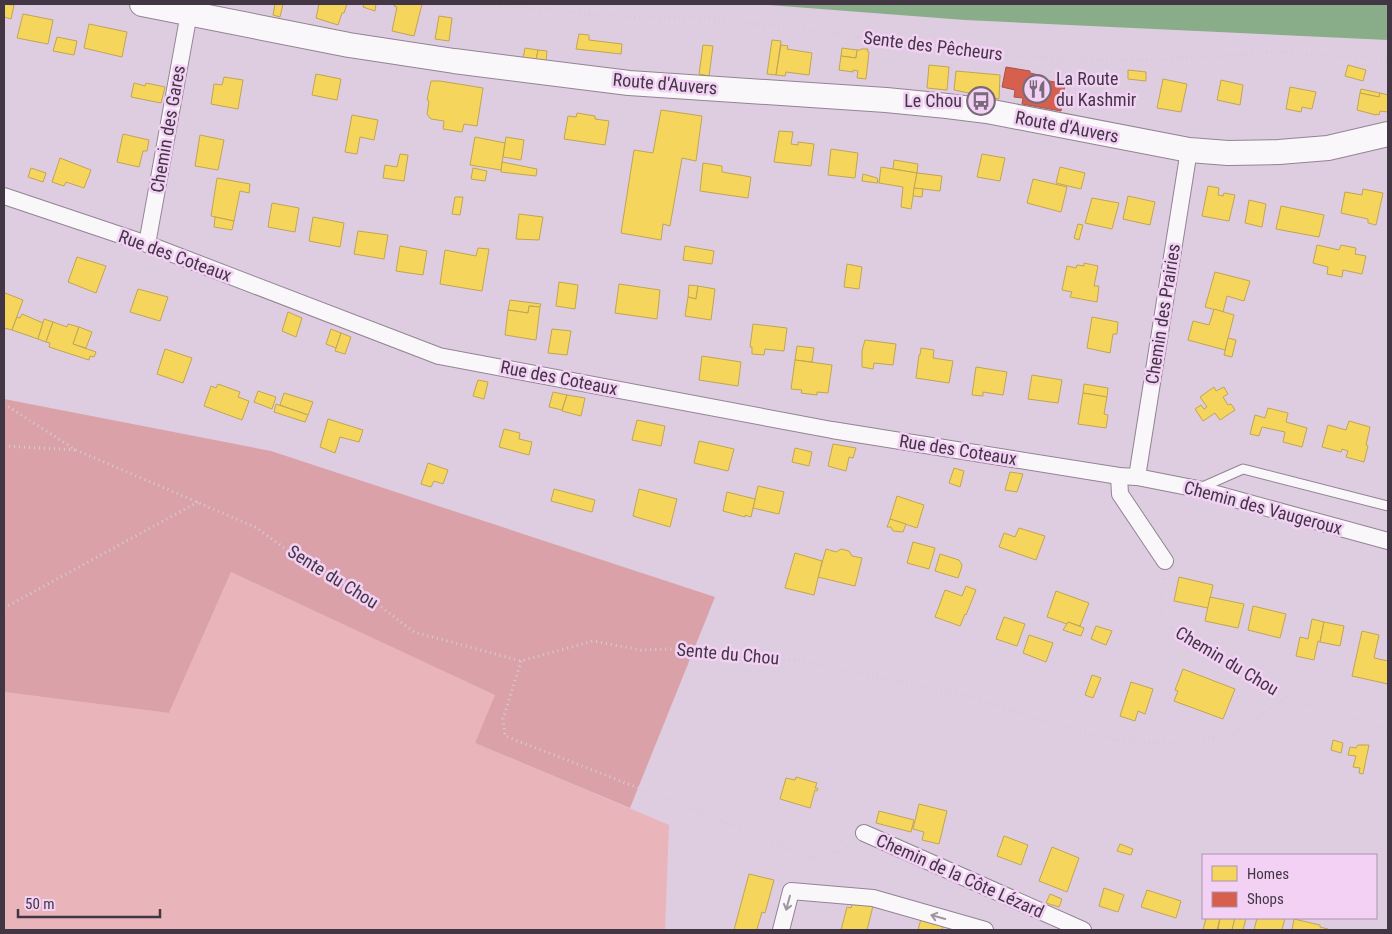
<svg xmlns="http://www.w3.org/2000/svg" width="1392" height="934" viewBox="0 0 1392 934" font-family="'Roboto Condensed',sans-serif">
  <rect width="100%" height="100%" fill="#decce0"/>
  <path fill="#eab4bb" d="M 231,572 L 496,695 L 475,743 L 669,825 L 665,930 L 4,930 L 4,692 L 169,713 Z"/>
  <path fill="#daa2a8" d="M 4,399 L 271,451 L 715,597 L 630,808 L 475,743 L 495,695 L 231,572 L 169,713 L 4,692 Z"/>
  <path fill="#89ad89" d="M 757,4 L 1388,4 L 1388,40 L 965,20 Z"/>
  <g fill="#f6d55c" stroke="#c0a555">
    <path d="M 4,4 L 14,5 L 11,19 L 4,17 Z"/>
    <path d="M 275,4 L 283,4 L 280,17 L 273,15 Z"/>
    <path d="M 319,4 L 347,4 L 344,13 L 342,13 L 338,25 L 316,18 Z"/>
    <path d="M 364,4 L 376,4 L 375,11 L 363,7 Z"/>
    <path d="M 395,4 L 422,4 L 414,36 L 392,31 L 397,7 L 394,6 Z"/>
    <path d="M 23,14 L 53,20 L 48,44 L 17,38 Z"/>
    <path d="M 439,16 L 452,18 L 449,41 L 435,39 Z"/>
    <path d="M 89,24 L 127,32 L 122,57 L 84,48 Z"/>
    <path d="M 579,34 L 589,35 L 589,40 L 622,44 L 621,54 L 576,49 Z"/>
    <path d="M 57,37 L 77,41 L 74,55 L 53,51 Z"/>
    <path d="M 772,40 L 781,41 L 776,75 L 767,74 Z"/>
    <path d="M 703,45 L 713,46 L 709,76 L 699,74 Z"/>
    <path d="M 781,45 L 788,46 L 787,49 L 812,53 L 809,75 L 786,72 L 785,76 L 776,75 Z"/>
    <path d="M 525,48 L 538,50 L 536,60 L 523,59 Z"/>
    <path d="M 842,48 L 857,50 L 856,58 L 841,56 Z"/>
    <path d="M 861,49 L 868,49 L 867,51 L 869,52 L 866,79 L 857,78 L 858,71 L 853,70 L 853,72 L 839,70 L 841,56 L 856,58 L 857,50 L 860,50 Z"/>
    <path d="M 538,50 L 547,51 L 546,61 L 536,60 Z"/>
    <path d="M 929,65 L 949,67 L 947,90 L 927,88 Z"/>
    <path d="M 1348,65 L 1366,70 L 1363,81 L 1345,76 Z"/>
    <path d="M 1128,70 L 1146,72 L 1146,81 L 1128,79 Z"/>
    <path d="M 956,71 L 1000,75 L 999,99 L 954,90 Z"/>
    <path d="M 316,74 L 341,79 L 337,100 L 312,95 Z"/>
    <path d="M 224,77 L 243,80 L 238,109 L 211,104 L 214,84 L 222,85 Z"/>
    <path d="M 1163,79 L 1187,84 L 1181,112 L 1157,108 Z"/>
    <path d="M 1221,80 L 1243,85 L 1240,105 L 1217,100 Z"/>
    <path d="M 431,81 L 440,81 L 483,88 L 477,126 L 464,124 L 462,132 L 443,129 L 444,121 L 431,119 L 427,114 L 429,101 L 427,100 Z"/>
    <path d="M 134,83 L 145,86 L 146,83 L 165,87 L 161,103 L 131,97 Z"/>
    <path d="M 1290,87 L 1316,92 L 1312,109 L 1302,107 L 1301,112 L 1286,109 Z"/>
    <path d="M 1361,89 L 1380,93 L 1379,97 L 1360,93 Z"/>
    <path d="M 1360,93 L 1379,97 L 1380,93 L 1388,95 L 1388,112 L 1380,111 L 1379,115 L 1376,114 L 1376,115 L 1357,110 Z"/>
    <path d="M 661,110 L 702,116 L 696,161 L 682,158 L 670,226 L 663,224 L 661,240 L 621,233 L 634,150 L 653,153 Z"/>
    <path d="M 577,113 L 595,116 L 595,119 L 609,121 L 605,145 L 564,139 L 568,116 L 576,117 Z"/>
    <path d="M 352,115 L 378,120 L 374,140 L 360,137 L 357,154 L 345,152 Z"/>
    <path d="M 779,131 L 793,132 L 791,144 L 798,145 L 798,142 L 814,144 L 811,166 L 774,162 Z"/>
    <path d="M 123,134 L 149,140 L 147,151 L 143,151 L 139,167 L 117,162 Z"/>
    <path d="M 200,135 L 224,140 L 218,170 L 195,166 Z"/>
    <path d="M 475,137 L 505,143 L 501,170 L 470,165 Z"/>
    <path d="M 506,137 L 524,140 L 521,160 L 503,157 Z"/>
    <path d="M 831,149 L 858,153 L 855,178 L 828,175 Z"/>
    <path d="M 400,154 L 408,155 L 404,181 L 383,178 L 385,165 L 397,167 Z"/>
    <path d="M 982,154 L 1005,158 L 1000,181 L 977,177 Z"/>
    <path d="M 60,158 L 91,170 L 84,188 L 66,182 L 64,186 L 52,182 Z"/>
    <path d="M 894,160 L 918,164 L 917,173 L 893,169 Z"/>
    <path d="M 502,162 L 537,169 L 536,176 L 501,172 Z"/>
    <path d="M 703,163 L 722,166 L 722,172 L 751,177 L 748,198 L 700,191 Z"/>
    <path d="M 881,167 L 917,173 L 911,209 L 901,207 L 903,187 L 879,183 Z"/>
    <path d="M 1060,167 L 1085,173 L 1081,189 L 1056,183 Z"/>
    <path d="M 31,168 L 46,173 L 43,182 L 28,177 Z"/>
    <path d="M 473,168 L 487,171 L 485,181 L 471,179 Z"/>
    <path d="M 917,173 L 942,176 L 940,191 L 914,188 Z"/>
    <path d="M 863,174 L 877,178 L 878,183 L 862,181 Z"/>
    <path d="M 217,178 L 250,184 L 249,193 L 240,191 L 234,221 L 211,216 Z"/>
    <path d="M 1033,179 L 1067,187 L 1061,212 L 1027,203 Z"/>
    <path d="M 1208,186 L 1219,188 L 1218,195 L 1223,196 L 1224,193 L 1235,195 L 1229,221 L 1202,216 Z"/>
    <path d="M 914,188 L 923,189 L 922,197 L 913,196 Z"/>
    <path d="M 1363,189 L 1383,193 L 1376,225 L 1368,223 L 1368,219 L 1341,213 L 1345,192 L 1362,195 Z"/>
    <path d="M 1128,196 L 1155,202 L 1150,225 L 1123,219 Z"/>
    <path d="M 455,197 L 463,197 L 460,215 L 452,214 Z"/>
    <path d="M 1092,198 L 1119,203 L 1112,229 L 1085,223 Z"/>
    <path d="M 1249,200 L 1266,204 L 1262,227 L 1245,223 Z"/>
    <path d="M 272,203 L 299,208 L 295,232 L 268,227 Z"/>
    <path d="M 1281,206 L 1324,215 L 1319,237 L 1276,229 Z"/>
    <path d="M 519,214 L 543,217 L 539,240 L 516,239 Z"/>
    <path d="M 215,217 L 234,221 L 232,230 L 214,227 Z"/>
    <path d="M 313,217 L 344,223 L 340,247 L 309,241 Z"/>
    <path d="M 1078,224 L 1083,225 L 1079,240 L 1074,238 Z"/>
    <path d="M 358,231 L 388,235 L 384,259 L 354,254 Z"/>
    <path d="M 1317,245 L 1339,250 L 1341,245 L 1356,248 L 1355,254 L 1366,256 L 1362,274 L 1343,270 L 1342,277 L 1327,274 L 1328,267 L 1313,263 Z"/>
    <path d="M 400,246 L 427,251 L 423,275 L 396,271 Z"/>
    <path d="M 685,246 L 714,251 L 712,264 L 683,260 Z"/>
    <path d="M 478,248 L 489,249 L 482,291 L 440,284 L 445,250 L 476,256 Z"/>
    <path d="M 77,257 L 106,266 L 96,293 L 68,282 Z"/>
    <path d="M 1084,263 L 1098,266 L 1094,286 L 1099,286 L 1097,302 L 1070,297 L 1072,292 L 1062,290 L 1067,266 L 1076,268 L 1077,265 L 1084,266 Z"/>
    <path d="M 847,264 L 862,267 L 859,289 L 844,287 Z"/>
    <path d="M 1215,272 L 1250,281 L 1244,301 L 1227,296 L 1223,312 L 1205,307 Z"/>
    <path d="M 559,282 L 578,285 L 575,309 L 556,306 Z"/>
    <path d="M 619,284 L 660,290 L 657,319 L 615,313 Z"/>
    <path d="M 689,285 L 698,286 L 696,299 L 688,297 Z"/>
    <path d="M 698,286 L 715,289 L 711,320 L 685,316 L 688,297 L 696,299 Z"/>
    <path d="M 138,289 L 168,297 L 160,321 L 130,312 Z"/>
    <path d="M 5,293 L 23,300 L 12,330 L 4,328 L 4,298 Z"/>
    <path d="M 510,300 L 541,304 L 540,307 L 529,306 L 528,313 L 508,310 Z"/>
    <path d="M 529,306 L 540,307 L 536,340 L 505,335 L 508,310 L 528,313 Z"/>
    <path d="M 1214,309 L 1234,315 L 1225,350 L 1188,340 L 1193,321 L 1209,325 Z"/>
    <path d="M 288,312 L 302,318 L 296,337 L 282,331 Z"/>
    <path d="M 22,314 L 43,323 L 38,339 L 12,330 L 17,317 L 20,318 Z"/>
    <path d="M 1092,317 L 1118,322 L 1117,334 L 1113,334 L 1110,353 L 1087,348 Z"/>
    <path d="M 44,319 L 53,322 L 46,342 L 38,339 Z"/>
    <path d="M 53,322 L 67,327 L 68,324 L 79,327 L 73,344 L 96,352 L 94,357 L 90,356 L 89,360 L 49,347 L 50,343 L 46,342 Z"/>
    <path d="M 753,324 L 787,328 L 784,351 L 765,349 L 764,355 L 752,354 L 752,347 L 750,347 Z"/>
    <path d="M 79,327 L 92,332 L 86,348 L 73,344 Z"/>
    <path d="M 331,329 L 341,333 L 336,348 L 326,344 Z"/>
    <path d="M 552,329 L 571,331 L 567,355 L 548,353 Z"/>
    <path d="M 341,333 L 351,337 L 345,354 L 335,351 Z"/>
    <path d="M 1228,338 L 1236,340 L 1232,357 L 1224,355 Z"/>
    <path d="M 865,340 L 896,344 L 893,365 L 874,363 L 873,369 L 862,367 L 862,351 Z"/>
    <path d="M 797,346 L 814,348 L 812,362 L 795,360 Z"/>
    <path d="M 921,348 L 934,350 L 933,358 L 953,361 L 949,383 L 916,378 L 919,355 L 920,355 Z"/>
    <path d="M 165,349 L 192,358 L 183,383 L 157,374 Z"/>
    <path d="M 702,356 L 741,362 L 738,386 L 699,380 Z"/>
    <path d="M 795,360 L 832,365 L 828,393 L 817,392 L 817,395 L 801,393 L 802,390 L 791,389 Z"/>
    <path d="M 976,367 L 1007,372 L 1003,395 L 983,392 L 983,396 L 972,395 Z"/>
    <path d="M 1032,375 L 1062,380 L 1058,403 L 1028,399 Z"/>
    <path d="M 478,380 L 488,382 L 484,399 L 473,396 Z"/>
    <path d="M 218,384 L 240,392 L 238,397 L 249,401 L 242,420 L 204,406 L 211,386 L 216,388 Z"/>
    <path d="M 1084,384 L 1108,388 L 1107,397 L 1083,393 Z"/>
    <path d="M 1214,387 L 1216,391 L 1224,387 L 1228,394 L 1223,397 L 1228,405 L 1231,404 L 1235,410 L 1220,420 L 1215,413 L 1203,421 L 1195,409 L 1201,405 L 1204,409 L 1207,407 L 1200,397 Z"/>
    <path d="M 258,391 L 276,397 L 272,409 L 254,402 Z"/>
    <path d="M 553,392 L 567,395 L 562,410 L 549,407 Z"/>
    <path d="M 284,393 L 313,402 L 308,415 L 280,405 Z"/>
    <path d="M 1083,393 L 1107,397 L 1104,414 L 1108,415 L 1106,428 L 1078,424 Z"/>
    <path d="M 567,395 L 585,398 L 581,416 L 562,411 Z"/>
    <path d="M 276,404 L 308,415 L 305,422 L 274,412 Z"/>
    <path d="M 1268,408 L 1288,413 L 1286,422 L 1307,428 L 1302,447 L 1283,442 L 1285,432 L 1262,427 L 1259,436 L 1250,434 L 1255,415 L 1265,418 Z"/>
    <path d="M 328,419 L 363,430 L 359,442 L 340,437 L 335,453 L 320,447 Z"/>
    <path d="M 637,420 L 665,426 L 661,446 L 632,440 Z"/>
    <path d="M 1349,421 L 1370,427 L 1366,445 L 1368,446 L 1364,462 L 1346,457 L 1348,451 L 1342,449 L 1341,452 L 1322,447 L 1328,425 L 1346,430 Z"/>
    <path d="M 504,429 L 520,433 L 519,439 L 532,442 L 529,455 L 499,447 Z"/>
    <path d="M 699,441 L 734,449 L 728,471 L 694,463 Z"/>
    <path d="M 833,444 L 856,448 L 853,458 L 849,457 L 846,471 L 828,466 Z"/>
    <path d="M 795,448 L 812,452 L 809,466 L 792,462 Z"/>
    <path d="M 428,463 L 448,470 L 443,484 L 434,481 L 431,487 L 421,484 Z"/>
    <path d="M 954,468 L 964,471 L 960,487 L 949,483 Z"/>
    <path d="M 1010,472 L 1023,474 L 1017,492 L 1005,490 Z"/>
    <path d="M 758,486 L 784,492 L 779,514 L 753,508 Z"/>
    <path d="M 554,489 L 595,500 L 592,512 L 551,501 Z"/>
    <path d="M 639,489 L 677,499 L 670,527 L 633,516 Z"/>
    <path d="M 727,492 L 755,499 L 751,517 L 745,515 L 745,517 L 723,511 Z"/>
    <path d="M 897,496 L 924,505 L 917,528 L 890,519 Z"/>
    <path d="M 890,519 L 906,524 L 903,532 L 893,531 L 891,527 L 887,527 Z"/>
    <path d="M 1019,528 L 1045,536 L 1036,560 L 999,547 L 1004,533 L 1015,537 Z"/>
    <path d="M 913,542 L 935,548 L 929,569 L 907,563 Z"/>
    <path d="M 826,549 L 836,552 L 841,549 L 849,551 L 852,556 L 862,558 L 855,586 L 818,577 Z"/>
    <path d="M 795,553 L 822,561 L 814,595 L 785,588 Z"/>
    <path d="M 940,554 L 959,560 L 961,563 L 962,566 L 958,578 L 935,571 Z"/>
    <path d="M 1179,577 L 1213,585 L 1208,608 L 1174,601 Z"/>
    <path d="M 966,586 L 976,590 L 966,615 L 965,614 L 960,626 L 935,617 L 945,590 L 962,596 Z"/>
    <path d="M 1056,591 L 1089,603 L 1080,626 L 1068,622 L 1067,624 L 1047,617 Z"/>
    <path d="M 1210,597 L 1244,604 L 1238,628 L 1205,621 Z"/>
    <path d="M 1253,606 L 1286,614 L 1280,638 L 1248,630 Z"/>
    <path d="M 1004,617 L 1025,624 L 1017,646 L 996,639 Z"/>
    <path d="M 1312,619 L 1324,622 L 1320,642 L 1318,641 L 1314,660 L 1296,656 L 1300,637 L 1308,639 Z"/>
    <path d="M 1068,622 L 1084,628 L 1081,636 L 1063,630 Z"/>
    <path d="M 1324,622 L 1344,626 L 1340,646 L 1320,642 Z"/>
    <path d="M 1096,626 L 1112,631 L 1106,645 L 1091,639 Z"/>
    <path d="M 1362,631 L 1379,635 L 1374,658 L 1388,661 L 1388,684 L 1352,676 Z"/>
    <path d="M 1029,635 L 1053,643 L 1046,662 L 1023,653 Z"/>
    <path d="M 1183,669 L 1235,689 L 1223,719 L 1174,701 L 1178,691 L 1175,690 Z"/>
    <path d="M 1092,675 L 1101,678 L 1093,698 L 1085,695 Z"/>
    <path d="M 1131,682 L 1153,689 L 1145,714 L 1138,711 L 1135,721 L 1120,716 Z"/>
    <path d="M 1333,740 L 1343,743 L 1341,753 L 1331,750 Z"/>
    <path d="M 1358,745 L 1369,745 L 1363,774 L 1359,773 L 1360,768 L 1353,767 L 1356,756 L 1348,755 L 1350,747 L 1356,748 Z"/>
    <path d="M 796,777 L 817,783 L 815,788 L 817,788 L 818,789 L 817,791 L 815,790 L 810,808 L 780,799 L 786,778 L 795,780 Z"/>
    <path d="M 919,804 L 947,811 L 939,844 L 922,840 L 924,832 L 913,829 Z"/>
    <path d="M 879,811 L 914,820 L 911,832 L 876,823 Z"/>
    <path d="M 1004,836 L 1028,845 L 1021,865 L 997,856 Z"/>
    <path d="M 1120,844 L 1133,849 L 1131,855 L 1117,851 Z"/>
    <path d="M 1052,847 L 1079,858 L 1067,892 L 1039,881 Z"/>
    <path d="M 749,874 L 774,880 L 765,913 L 762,912 L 757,929 L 761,930 L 734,930 Z"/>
    <path d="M 1104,888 L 1124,895 L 1118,912 L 1099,906 Z"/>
    <path d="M 1147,890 L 1181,901 L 1176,918 L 1141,907 Z"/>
    <path d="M 1050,894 L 1062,899 L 1059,907 L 1046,903 Z"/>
    <path d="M 853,901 L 873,906 L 867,930 L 841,930 L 847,907 L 851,908 Z"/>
    <path d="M 1206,918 L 1220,918 L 1217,930 L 1203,930 Z"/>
    <path d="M 1220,918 L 1235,918 L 1232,930 L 1218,930 Z"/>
    <path d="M 1235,918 L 1246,918 L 1243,930 L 1232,930 Z"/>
    <path d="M 1257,918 L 1285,918 L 1282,930 L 1254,930 Z"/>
    <path d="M 921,919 L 943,925 L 942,930 L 918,930 Z"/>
    <path d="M 1294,919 L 1320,925 L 1320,927 L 1328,929 L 1328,930 L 1292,930 Z"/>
  </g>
  <path fill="#d6604d" stroke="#aa534a" d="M 1006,67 L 1030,71 L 1030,73 L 1039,75 L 1039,79 L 1065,84 L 1061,111 L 1022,104 L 1023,98 L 1014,97 L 1015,90 L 1002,87 Z"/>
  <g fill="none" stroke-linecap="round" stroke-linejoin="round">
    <defs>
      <path id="service" d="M 1200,488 L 1243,469 L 1388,506"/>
      <g id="minor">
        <path d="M 4,196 L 147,244 L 439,356 L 832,430 L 1119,476 L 1137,477 L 1198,489 L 1388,541"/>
        <path d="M 147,244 L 189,13"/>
        <path d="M 1119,476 L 1120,494 L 1165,561"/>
        <path d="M 1137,477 L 1189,150"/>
        <path d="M 864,833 L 1083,930"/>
        <path d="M 781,930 L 791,891 L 873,898 L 985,930"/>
      </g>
      <path id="secondary" d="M 142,4 L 349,45 L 454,61 L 629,83 L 886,100 L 947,106 L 987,111 L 1189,150 L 1228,153 L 1279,152 L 1328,148 L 1388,134"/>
    </defs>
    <use href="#service" stroke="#928493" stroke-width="11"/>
    <use href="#minor" stroke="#928493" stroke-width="18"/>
    <use href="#secondary" stroke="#928493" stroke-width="26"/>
    <g stroke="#d3ced4" stroke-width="3" stroke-dasharray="1 4" stroke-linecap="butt">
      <path d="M 480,4 L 484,6 L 547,9 L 587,14 L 642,18 L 710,18 L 834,34 L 952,51 L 1083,61 L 1153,60 L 1280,52 L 1388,60"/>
      <path d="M 949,85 L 954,40"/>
      <path d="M 4,404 L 76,450 L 255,527 L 294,555 L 363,593 L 414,632 L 521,661 L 593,641 L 641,650 L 702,648 L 740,658 L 795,660 L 982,700 L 1049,723 L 1117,740 L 1184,744 L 1233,734 L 1287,697"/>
      <path d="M 4,446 L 76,450"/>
      <path d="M 1163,578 L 1160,619 L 1190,642 L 1295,701 L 1388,729"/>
      <path d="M 4,608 L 198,502"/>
      <path d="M 521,661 L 503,719 L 505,736 L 703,813 L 810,858 L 842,851 L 851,844"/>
    </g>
    <use href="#service" stroke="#faf7fa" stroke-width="9"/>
    <use href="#minor" stroke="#faf7fa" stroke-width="16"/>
    <use href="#secondary" stroke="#faf7fa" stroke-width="24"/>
  </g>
  <defs><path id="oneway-shaft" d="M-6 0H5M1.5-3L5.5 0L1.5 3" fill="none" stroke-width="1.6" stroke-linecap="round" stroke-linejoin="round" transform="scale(1.25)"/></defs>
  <g stroke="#9e969f">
    <use href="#oneway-shaft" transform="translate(788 903) rotate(105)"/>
    <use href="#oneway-shaft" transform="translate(938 917) rotate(-164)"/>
  </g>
  <defs>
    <symbol id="restaurant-ring" viewBox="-11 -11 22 22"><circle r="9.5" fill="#f2d1f5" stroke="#796a7b" stroke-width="1.5"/><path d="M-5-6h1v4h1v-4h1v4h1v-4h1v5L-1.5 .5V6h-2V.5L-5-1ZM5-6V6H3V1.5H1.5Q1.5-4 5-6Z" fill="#796a7b"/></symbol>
    <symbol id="bus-ring" viewBox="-11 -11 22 22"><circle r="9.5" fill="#f2d1f5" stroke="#796a7b" stroke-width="1.5"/><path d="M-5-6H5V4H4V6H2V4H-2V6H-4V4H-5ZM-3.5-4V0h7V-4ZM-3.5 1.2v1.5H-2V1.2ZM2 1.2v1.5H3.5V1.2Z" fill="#796a7b"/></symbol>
  </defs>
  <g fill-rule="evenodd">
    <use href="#restaurant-ring" x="1021" y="73" width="32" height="32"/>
    <use href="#bus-ring" x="965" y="85" width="32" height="32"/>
  </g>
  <g text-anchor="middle" stroke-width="5" stroke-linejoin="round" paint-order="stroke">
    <g font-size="18" fill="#433644" stroke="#f2d1f5">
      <text transform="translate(933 46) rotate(7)" y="6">Sente des Pêcheurs</text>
      <text transform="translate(665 84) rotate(5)" y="6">Route d'Auvers</text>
      <text transform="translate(1067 127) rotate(11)" y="6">Route d'Auvers</text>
      <text transform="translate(168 129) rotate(-80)" y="6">Chemin des Gares</text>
      <text transform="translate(175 256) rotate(20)" y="6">Rue des Coteaux</text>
      <text transform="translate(1163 314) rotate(-81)" y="6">Chemin des Prairies</text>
      <text transform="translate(559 378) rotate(11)" y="6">Rue des Coteaux</text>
      <text transform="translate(958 450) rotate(9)" y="6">Rue des Coteaux</text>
      <text transform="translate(1263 508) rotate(15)" y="6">Chemin des Vaugeroux</text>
      <text transform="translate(333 577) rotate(32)" y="6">Sente du Chou</text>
      <text transform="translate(728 654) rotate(5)" y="6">Sente du Chou</text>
      <text transform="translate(1227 661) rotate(31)" y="6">Chemin du Chou</text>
      <text transform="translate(960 876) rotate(24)" y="6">Chemin de la Côte Lézard</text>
    </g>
    <g font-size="18" fill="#433644" stroke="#f2d1f5" text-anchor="start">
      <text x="1056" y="85">La Route<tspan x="1056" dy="21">du Kashmir</tspan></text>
      <text x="962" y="107" text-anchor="end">Le Chou</text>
    </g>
  </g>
  <rect width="1392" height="934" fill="none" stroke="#433644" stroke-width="10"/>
  <rect x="1202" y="854" width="175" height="65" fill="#f2d1f5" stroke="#ac93ae"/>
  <rect x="1212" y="866" width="25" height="15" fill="#f6d55c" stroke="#ac93ae"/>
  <text x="1247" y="879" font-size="15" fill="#433644">Homes</text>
  <rect x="1212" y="892" width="25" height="15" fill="#d6604d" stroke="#ac93ae"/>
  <text x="1247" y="904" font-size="15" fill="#433644">Shops</text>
  <path d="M18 909v8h142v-8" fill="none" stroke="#433644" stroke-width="2.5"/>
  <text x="25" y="909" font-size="15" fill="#433644" stroke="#f2d1f5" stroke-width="4" paint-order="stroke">50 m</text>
</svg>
